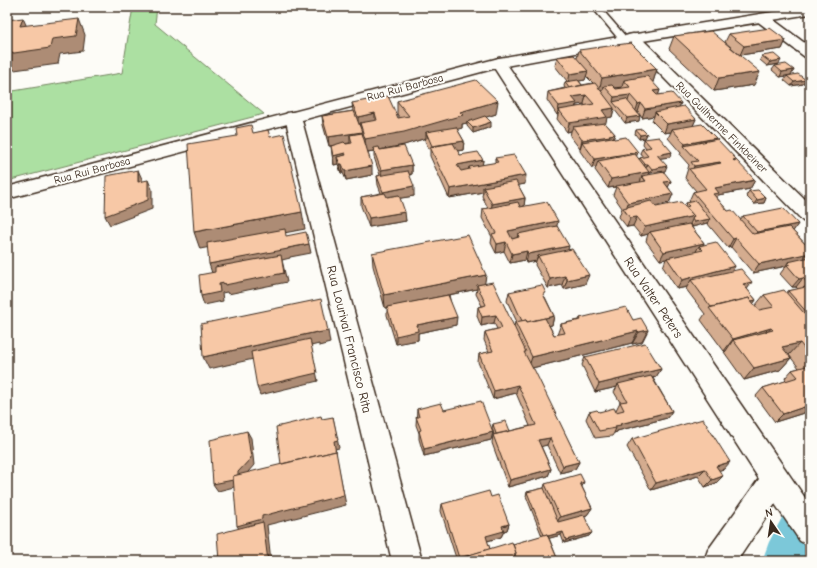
<svg xmlns="http://www.w3.org/2000/svg" width="817" height="568" viewBox="0 0 817 568" font-family="'Comic Neue',sans-serif">
  <rect width="100%" height="100%" fill="#fdfcf7"/>
  <filter id="ink" filterUnits="userSpaceOnUse"><feTurbulence type="fractalNoise" baseFrequency=".025" numOctaves="2"/><feDisplacementMap in="SourceGraphic" scale="8" xChannelSelector="R" yChannelSelector="G"/><feConvolveMatrix kernelMatrix="1 2 1 2 8 2 1 2 1" color-interpolation-filters="sRGB"/></filter>
  <g filter="url(#ink)">
    <path fill="#ace0a2" stroke="#748560" d="M 133,7 L 157,7 L 155,24 L 264,114 L 7,181 L 7,92 L 122,73 Z"/>
    <g fill="none" stroke-linecap="round" stroke-linejoin="round">
      <path fill="#7bc8d9" fill-rule="evenodd" d="M 810,492 L 810,561 L 762,561 L 769,542 L 792,499 Z"/>
      <defs>
        <path id="lane" d="M 592,7 L 600,7 L 627,38 L 627,42 L 621,42 Z"/>
        <g id="street">
          <path d="M 762,14 L 767,15 L 810,47 L 810,59 L 805,57 L 757,21 L 755,18 L 757,15 Z"/>
          <path d="M 633,34 L 638,35 L 810,204 L 810,223 L 803,221 L 628,41 L 626,38 L 628,35 Z"/>
          <path d="M 499,58 L 504,60 L 810,505 L 810,546 L 800,541 L 775,504 L 737,561 L 704,561 L 708,550 L 759,479 L 491,63 L 494,60 Z"/>
          <path d="M 293,112 L 299,113 L 301,117 L 422,561 L 392,561 L 285,117 L 287,113 Z"/>
        </g>
        <path id="secondary" d="M 803,7 L 810,7 L 810,14 L 624,44 L 500,67 L 7,199 L 7,187 L 499,58 L 624,36 Z"/>
      </defs>
      <use href="#lane" stroke="#3b2a1e" stroke-width="3"/>
      <use href="#street" stroke="#3b2a1e" stroke-width="3"/>
      <use href="#secondary" stroke="#3b2a1e" stroke-width="3"/>
      <use href="#lane" fill="#fdfcf7" fill-rule="evenodd"/>
      <use href="#street" fill="#fdfcf7" fill-rule="evenodd"/>
      <use href="#secondary" fill="#fdfcf7" fill-rule="evenodd"/>
    </g>
    <g fill="#d4ac8f" stroke="#3b2a1e" fill-rule="evenodd">
      <path d="M 729,34 L 786,40 L 782,49 L 740,55 L 725,42 Z"/>
      <path d="M 674,36 L 754,85 L 714,91 L 669,49 Z"/>
      <path d="M 579,50 L 657,69 L 653,82 L 652,82 L 660,90 L 658,95 L 681,103 L 679,107 L 696,119 L 693,125 L 716,138 L 715,140 L 735,161 L 755,180 L 750,189 L 718,195 L 716,197 L 728,211 L 740,220 L 743,216 L 798,224 L 793,231 L 810,249 L 810,257 L 809,258 L 810,257 L 810,411 L 775,422 L 756,396 L 763,388 L 786,381 L 785,378 L 792,370 L 799,368 L 789,355 L 788,356 L 791,358 L 780,370 L 744,380 L 724,352 L 726,351 L 724,351 L 701,320 L 705,314 L 686,289 L 687,287 L 677,289 L 663,267 L 666,259 L 660,260 L 646,241 L 648,234 L 641,236 L 633,226 L 627,227 L 619,217 L 622,208 L 613,195 L 616,187 L 608,188 L 595,170 L 596,167 L 592,168 L 580,151 L 580,149 L 570,136 L 571,131 L 567,132 L 557,119 L 558,115 L 557,115 L 547,100 L 548,92 L 565,88 L 564,86 L 565,82 L 567,81 L 555,66 L 557,57 L 577,58 ZM 586,76 L 593,83 L 582,85 L 579,81 L 585,80 ZM 622,87 L 621,89 L 616,89 L 615,88 ZM 584,104 L 585,106 L 576,107 L 576,105 ZM 614,109 L 625,123 L 639,121 L 637,112 L 638,112 L 642,118 L 654,116 L 652,121 L 664,133 L 671,132 L 668,138 L 681,153 L 680,155 L 689,165 L 685,178 L 696,191 L 693,192 L 689,201 L 690,202 L 686,203 L 685,206 L 656,207 L 655,206 L 669,203 L 673,194 L 668,187 L 671,181 L 648,175 L 646,169 L 650,173 L 665,171 L 660,158 L 670,157 L 644,139 L 643,144 L 646,148 L 642,149 L 640,153 L 643,157 L 640,158 L 639,159 L 636,156 L 638,152 L 614,139 L 613,138 L 615,134 L 605,123 L 607,118 L 612,117 ZM 707,223 L 728,248 L 731,247 L 753,273 L 786,266 L 780,274 L 792,287 L 796,287 L 798,289 L 788,291 L 787,293 L 764,295 L 755,306 L 753,304 L 756,300 L 732,271 L 735,266 L 703,245 L 704,243 L 690,225 L 690,224 L 692,227 Z"/>
      <path d="M 762,56 L 779,64 L 767,66 L 760,60 Z"/>
      <path d="M 775,66 L 794,70 L 791,75 L 780,77 L 772,70 Z"/>
      <path d="M 787,76 L 803,84 L 791,86 L 784,80 Z"/>
      <path d="M 397,101 L 496,114 L 486,117 L 491,127 L 473,133 L 467,126 L 467,123 L 462,124 L 462,128 L 457,129 L 464,141 L 463,150 L 457,151 L 460,155 L 483,160 L 482,165 L 495,163 L 495,158 L 525,184 L 518,185 L 525,198 L 524,206 L 557,226 L 568,250 L 585,284 L 564,289 L 562,285 L 548,288 L 535,265 L 536,261 L 526,263 L 525,260 L 510,263 L 504,251 L 496,253 L 491,243 L 492,237 L 482,218 L 483,209 L 488,208 L 482,196 L 483,192 L 449,198 L 430,156 L 430,151 L 425,141 L 426,138 L 404,145 L 380,149 L 412,165 L 412,174 L 409,175 L 414,196 L 400,198 L 406,221 L 369,227 L 361,206 L 361,197 L 381,193 L 378,185 L 377,176 L 380,175 L 374,157 L 374,151 L 368,152 L 372,175 L 346,180 L 343,173 L 341,173 L 338,164 L 334,165 L 332,155 L 331,146 L 329,146 L 323,125 L 322,116 L 353,111 L 352,103 L 398,118 L 400,118 L 397,114 Z"/>
      <path d="M 636,130 L 647,134 L 645,138 L 639,139 L 635,134 Z"/>
      <path d="M 749,191 L 766,198 L 764,203 L 754,204 L 746,196 Z"/>
      <path d="M 372,253 L 486,275 L 484,284 L 514,327 L 515,322 L 517,322 L 507,301 L 509,292 L 545,297 L 554,316 L 552,325 L 549,325 L 554,335 L 557,335 L 561,324 L 579,320 L 580,318 L 633,320 L 648,330 L 642,342 L 632,344 L 632,343 L 532,368 L 579,462 L 575,469 L 560,473 L 547,445 L 541,446 L 551,469 L 548,476 L 508,487 L 492,443 L 493,435 L 494,435 L 492,428 L 493,424 L 510,431 L 530,426 L 516,393 L 493,399 L 478,362 L 479,354 L 489,352 L 484,340 L 485,332 L 497,329 L 494,323 L 481,326 L 477,316 L 478,307 L 482,306 L 476,294 L 477,289 L 449,295 L 456,325 L 418,333 L 418,340 L 396,344 L 387,315 L 387,308 L 385,308 L 373,266 Z"/>
      <path d="M 585,357 L 661,369 L 656,377 L 653,378 L 672,411 L 667,418 L 617,431 L 617,432 L 614,433 L 612,436 L 595,438 L 586,419 L 589,412 L 616,412 L 616,410 L 620,402 L 614,392 L 617,387 L 595,392 L 582,365 Z"/>
      <path d="M 417,409 L 444,410 L 491,440 L 424,456 L 419,439 L 419,433 L 416,425 Z"/>
      <path d="M 632,439 L 724,469 L 719,470 L 716,483 L 705,487 L 698,476 L 651,490 L 627,447 Z"/>
      <path d="M 545,484 L 582,487 L 592,508 L 587,515 L 584,516 L 589,536 L 564,543 L 561,535 L 549,538 L 557,558 L 556,561 L 457,561 L 441,511 L 442,504 L 491,497 L 509,524 L 507,530 L 504,531 L 501,537 L 487,541 L 490,549 L 513,544 L 542,536 L 526,496 L 527,492 L 544,488 Z"/>
    </g>
    <g fill="#ad8c74" stroke="#3b2a1e">
      <path d="M 23,18 L 30,34 L 20,26 Z"/>
      <path d="M 79,19 L 85,35 L 83,51 L 60,54 L 58,64 L 7,71 L 7,54 L 52,39 Z"/>
      <path d="M 786,40 L 782,49 L 740,55 L 744,46 Z"/>
      <path d="M 781,60 L 779,64 L 767,66 L 770,62 Z"/>
      <path d="M 657,69 L 653,82 L 629,86 L 624,80 L 622,87 L 607,89 L 604,86 L 603,90 L 599,91 L 602,78 Z"/>
      <path d="M 794,70 L 791,75 L 780,77 L 782,72 Z"/>
      <path d="M 588,71 L 585,80 L 568,83 L 570,74 Z"/>
      <path d="M 760,72 L 754,85 L 714,91 L 719,78 Z"/>
      <path d="M 806,80 L 803,84 L 791,86 L 794,82 Z"/>
      <path d="M 660,90 L 657,99 L 653,91 Z"/>
      <path d="M 586,95 L 584,104 L 576,105 L 574,112 L 559,110 L 558,115 L 557,115 L 559,106 L 572,97 Z"/>
      <path d="M 630,95 L 627,104 L 613,102 L 614,97 Z"/>
      <path d="M 498,101 L 496,114 L 468,123 L 467,122 L 467,123 L 462,124 L 462,128 L 428,138 L 426,132 L 426,138 L 404,145 L 374,151 L 373,148 L 374,151 L 366,152 L 365,139 Z"/>
      <path d="M 641,103 L 638,112 L 635,113 L 638,104 Z"/>
      <path d="M 681,103 L 677,112 L 655,112 L 654,116 L 642,118 L 645,109 Z"/>
      <path d="M 614,108 L 612,117 L 607,118 L 605,126 L 573,127 L 571,131 L 567,132 L 569,123 L 602,110 Z"/>
      <path d="M 375,113 L 375,126 L 360,123 L 360,129 L 358,125 L 358,117 Z"/>
      <path d="M 640,116 L 639,121 L 625,123 L 627,118 Z"/>
      <path d="M 696,119 L 692,128 L 672,129 L 671,132 L 664,133 L 667,124 Z"/>
      <path d="M 491,122 L 491,127 L 473,133 L 473,128 Z"/>
      <path d="M 362,132 L 362,141 L 350,135 L 350,143 L 329,146 L 328,137 Z"/>
      <path d="M 615,134 L 612,143 L 582,142 L 580,149 L 582,140 Z"/>
      <path d="M 647,134 L 645,138 L 639,139 L 640,135 Z"/>
      <path d="M 716,138 L 712,147 L 684,146 L 685,144 Z"/>
      <path d="M 464,141 L 463,150 L 433,155 L 432,151 L 432,146 Z"/>
      <path d="M 638,152 L 635,161 L 598,161 L 596,167 L 592,168 L 595,159 Z"/>
      <path d="M 672,152 L 670,157 L 655,159 L 657,155 Z"/>
      <path d="M 345,153 L 346,162 L 337,157 L 338,164 L 334,165 L 333,156 Z"/>
      <path d="M 483,160 L 482,169 L 470,169 L 469,167 L 468,172 L 457,174 L 457,165 Z"/>
      <path d="M 720,162 L 716,171 L 692,173 L 694,166 Z"/>
      <path d="M 340,164 L 342,164 L 343,173 L 341,173 Z"/>
      <path d="M 645,164 L 648,164 L 646,168 L 643,169 Z"/>
      <path d="M 412,165 L 412,174 L 382,180 L 381,170 Z"/>
      <path d="M 372,166 L 372,175 L 346,180 L 345,171 Z"/>
      <path d="M 667,166 L 665,171 L 650,173 L 652,169 Z"/>
      <path d="M 138,170 L 142,179 L 142,191 L 138,182 Z"/>
      <path d="M 649,172 L 646,182 L 642,176 L 640,183 L 608,188 L 611,179 Z"/>
      <path d="M 526,175 L 525,184 L 486,192 L 483,187 L 483,192 L 449,198 L 450,189 Z"/>
      <path d="M 148,180 L 152,189 L 152,209 L 110,225 L 105,216 Z"/>
      <path d="M 755,180 L 750,189 L 718,195 L 714,202 L 709,203 L 715,188 Z"/>
      <path d="M 671,181 L 667,190 L 664,182 Z"/>
      <path d="M 414,186 L 414,196 L 384,201 L 383,192 Z"/>
      <path d="M 673,194 L 669,203 L 625,212 L 628,203 Z"/>
      <path d="M 525,198 L 524,207 L 491,213 L 492,204 Z"/>
      <path d="M 766,198 L 764,203 L 754,204 L 757,200 Z"/>
      <path d="M 302,212 L 305,229 L 200,249 L 194,232 Z"/>
      <path d="M 405,212 L 406,221 L 369,227 L 369,218 Z"/>
      <path d="M 694,216 L 689,226 L 650,232 L 648,234 L 641,236 L 645,227 Z"/>
      <path d="M 637,217 L 633,226 L 627,227 L 630,218 Z"/>
      <path d="M 710,219 L 707,223 L 692,227 L 694,222 Z"/>
      <path d="M 558,221 L 556,230 L 518,234 L 517,238 L 507,240 L 508,231 Z"/>
      <path d="M 798,224 L 792,233 L 751,241 L 757,232 Z"/>
      <path d="M 736,238 L 731,247 L 728,248 L 733,239 Z"/>
      <path d="M 506,242 L 504,251 L 496,253 L 497,244 Z"/>
      <path d="M 704,243 L 701,249 L 699,246 L 695,253 L 667,258 L 666,259 L 660,260 L 664,252 Z"/>
      <path d="M 309,244 L 311,253 L 290,257 L 290,258 L 282,260 L 287,282 L 228,294 L 227,292 L 222,293 L 223,301 L 204,305 L 201,296 L 219,284 L 284,273 L 212,273 L 209,264 Z"/>
      <path d="M 569,246 L 567,254 L 538,256 L 536,261 L 526,263 L 528,254 Z"/>
      <path d="M 527,251 L 525,260 L 510,263 L 512,254 Z"/>
      <path d="M 810,253 L 810,257 L 806,261 L 790,264 L 788,262 L 786,266 L 753,273 L 759,264 Z"/>
      <path d="M 735,266 L 730,275 L 691,280 L 687,287 L 677,289 L 682,280 Z"/>
      <path d="M 486,275 L 484,288 L 477,285 L 477,289 L 385,308 L 384,295 Z"/>
      <path d="M 589,275 L 585,284 L 564,289 L 567,280 Z"/>
      <path d="M 565,276 L 562,285 L 548,288 L 550,279 Z"/>
      <path d="M 803,278 L 796,287 L 792,287 L 799,279 Z"/>
      <path d="M 752,282 L 746,291 L 743,284 Z"/>
      <path d="M 756,300 L 750,308 L 713,310 Z"/>
      <path d="M 496,315 L 494,323 L 481,326 L 482,317 Z"/>
      <path d="M 554,316 L 552,325 L 521,331 L 523,323 Z"/>
      <path d="M 457,317 L 456,325 L 418,333 L 418,340 L 396,344 L 396,336 L 417,325 Z"/>
      <path d="M 771,328 L 762,340 L 733,340 L 726,351 L 724,351 L 733,339 Z"/>
      <path d="M 648,330 L 642,342 L 632,344 L 639,332 Z"/>
      <path d="M 328,331 L 330,343 L 319,346 L 319,344 L 311,346 L 318,381 L 260,395 L 257,387 L 311,346 L 209,369 L 203,357 L 317,332 Z"/>
      <path d="M 638,331 L 632,343 L 528,369 L 532,357 Z"/>
      <path d="M 800,343 L 789,355 L 772,359 L 782,347 Z"/>
      <path d="M 791,358 L 780,370 L 744,380 L 754,368 Z"/>
      <path d="M 661,369 L 656,377 L 619,386 L 618,384 L 617,387 L 595,392 L 599,384 Z"/>
      <path d="M 518,385 L 516,393 L 493,399 L 494,391 Z"/>
      <path d="M 810,405 L 810,411 L 775,422 L 783,414 Z"/>
      <path d="M 672,411 L 667,418 L 617,431 L 617,432 L 614,433 L 616,428 L 615,426 L 620,424 Z"/>
      <path d="M 333,417 L 339,448 L 335,449 L 346,505 L 267,525 L 271,561 L 268,561 L 243,534 L 237,526 L 262,516 L 334,441 Z"/>
      <path d="M 247,431 L 251,438 L 254,465 L 242,479 L 242,485 L 218,491 L 213,484 L 238,472 Z"/>
      <path d="M 493,432 L 491,440 L 424,456 L 424,449 Z"/>
      <path d="M 550,438 L 547,445 L 536,448 L 538,440 Z"/>
      <path d="M 579,462 L 575,469 L 560,473 L 563,466 Z"/>
      <path d="M 730,462 L 724,469 L 710,473 L 716,466 Z"/>
      <path d="M 551,469 L 548,476 L 508,487 L 510,480 Z"/>
      <path d="M 705,469 L 698,476 L 651,490 L 656,483 Z"/>
      <path d="M 723,476 L 716,483 L 705,487 L 712,480 Z"/>
      <path d="M 584,482 L 581,489 L 580,483 Z"/>
      <path d="M 592,508 L 587,515 L 556,524 L 560,517 Z"/>
      <path d="M 509,524 L 507,530 L 504,531 L 501,537 L 484,542 L 486,536 L 502,526 Z"/>
      <path d="M 563,532 L 561,535 L 543,540 L 545,537 Z"/>
      <path d="M 592,533 L 589,536 L 564,543 L 566,540 Z"/>
      <path d="M 469,555 L 467,561 L 458,561 L 459,558 Z"/>
      <path d="M 557,558 L 556,561 L 549,561 Z"/>
    </g>
    <g fill="#f7c8a6" stroke="#3b2a1e">
      <path d="M 23,18 L 20,26 L 79,19 L 76,36 L 52,39 L 50,48 L 7,54 L 7,20 Z"/>
      <path d="M 770,28 L 786,40 L 744,46 L 729,34 Z"/>
      <path d="M 711,31 L 760,72 L 719,78 L 674,36 Z"/>
      <path d="M 631,43 L 657,69 L 602,78 L 579,50 Z"/>
      <path d="M 774,54 L 781,60 L 770,62 L 762,56 Z"/>
      <path d="M 574,55 L 588,71 L 570,74 L 557,57 Z"/>
      <path d="M 786,64 L 794,70 L 782,72 L 775,66 Z"/>
      <path d="M 798,74 L 806,80 L 794,82 L 787,76 Z"/>
      <path d="M 647,76 L 660,90 L 653,91 L 657,95 L 672,93 L 681,103 L 645,109 L 641,103 L 638,104 L 630,95 L 614,97 L 604,86 L 612,85 L 616,89 L 630,87 L 624,80 Z"/>
      <path d="M 476,80 L 498,101 L 460,112 L 463,115 L 404,132 L 365,139 L 360,123 L 377,120 L 375,113 L 358,117 L 352,103 L 388,96 L 398,118 L 409,116 L 397,101 Z"/>
      <path d="M 578,80 L 582,85 L 569,88 L 565,82 Z"/>
      <path d="M 595,83 L 614,108 L 602,110 L 607,117 L 569,123 L 559,110 L 594,104 L 586,95 L 572,97 L 577,103 L 559,106 L 548,92 Z"/>
      <path d="M 626,99 L 640,116 L 627,118 L 613,102 Z"/>
      <path d="M 684,106 L 696,119 L 667,124 L 655,112 Z"/>
      <path d="M 354,111 L 362,132 L 328,137 L 322,116 Z"/>
      <path d="M 485,116 L 491,122 L 473,128 L 467,122 Z"/>
      <path d="M 605,123 L 615,134 L 609,135 L 610,136 L 582,140 L 573,127 Z"/>
      <path d="M 702,124 L 716,138 L 685,144 L 672,129 Z"/>
      <path d="M 251,125 L 253,133 L 268,130 L 270,137 L 284,134 L 302,212 L 194,232 L 188,144 L 237,136 L 236,128 Z"/>
      <path d="M 456,127 L 464,141 L 432,146 L 426,132 Z"/>
      <path d="M 642,129 L 647,134 L 640,135 L 636,130 Z"/>
      <path d="M 362,133 L 372,166 L 345,171 L 342,164 L 340,164 L 337,157 L 346,155 L 345,153 L 333,156 L 331,146 L 344,142 L 346,144 L 352,143 L 350,135 Z"/>
      <path d="M 612,137 L 614,139 L 626,137 L 638,152 L 595,159 L 582,142 Z"/>
      <path d="M 659,137 L 672,152 L 657,155 L 667,166 L 652,169 L 648,164 L 645,164 L 640,158 L 648,156 L 642,149 L 651,147 L 644,139 Z"/>
      <path d="M 717,139 L 736,159 L 733,160 L 734,161 L 736,160 L 755,180 L 715,188 L 719,193 L 713,194 L 728,211 L 732,210 L 753,234 L 789,227 L 810,249 L 810,253 L 759,264 L 736,238 L 733,239 L 693,192 L 706,189 L 689,169 L 721,163 L 720,162 L 694,166 L 691,162 L 698,161 L 684,146 Z"/>
      <path d="M 453,143 L 460,155 L 478,152 L 483,160 L 457,165 L 461,171 L 470,169 L 469,167 L 498,162 L 495,158 L 514,155 L 526,175 L 450,189 L 430,147 Z"/>
      <path d="M 404,146 L 412,165 L 381,170 L 373,148 L 379,147 L 380,150 Z"/>
      <path d="M 635,154 L 649,172 L 611,179 L 598,161 Z"/>
      <path d="M 138,170 L 138,182 L 148,180 L 148,200 L 105,216 L 106,176 Z"/>
      <path d="M 408,171 L 414,186 L 383,192 L 377,176 Z"/>
      <path d="M 664,172 L 671,181 L 664,182 L 673,194 L 628,203 L 616,186 L 646,181 L 642,176 Z"/>
      <path d="M 516,181 L 525,198 L 492,204 L 483,187 Z"/>
      <path d="M 758,190 L 766,198 L 757,200 L 749,191 Z"/>
      <path d="M 385,193 L 387,197 L 399,195 L 405,212 L 369,218 L 361,197 Z"/>
      <path d="M 651,201 L 656,207 L 681,202 L 694,216 L 645,227 L 637,217 L 630,218 L 623,208 Z"/>
      <path d="M 696,201 L 710,219 L 694,222 L 692,219 L 694,216 L 686,207 L 689,206 L 686,203 Z"/>
      <path d="M 518,202 L 520,207 L 547,202 L 558,221 L 508,231 L 512,239 L 519,237 L 518,234 L 557,226 L 569,246 L 528,254 L 527,251 L 512,254 L 506,242 L 497,244 L 492,234 L 496,233 L 483,209 Z"/>
      <path d="M 783,208 L 798,224 L 757,232 L 743,216 Z"/>
      <path d="M 689,224 L 704,243 L 664,252 L 650,232 Z"/>
      <path d="M 285,229 L 286,236 L 306,232 L 309,244 L 288,248 L 288,249 L 209,264 L 207,243 Z"/>
      <path d="M 468,235 L 486,275 L 384,295 L 372,253 Z"/>
      <path d="M 716,242 L 735,266 L 682,280 L 667,258 L 703,250 L 699,246 Z"/>
      <path d="M 572,249 L 589,275 L 567,280 L 565,276 L 550,279 L 538,256 Z"/>
      <path d="M 281,255 L 284,273 L 225,285 L 224,283 L 219,284 L 220,292 L 201,296 L 199,275 L 215,272 L 215,267 Z"/>
      <path d="M 810,257 L 810,286 L 803,278 L 799,279 L 787,265 L 790,264 L 788,262 Z"/>
      <path d="M 741,269 L 752,282 L 743,284 L 756,300 L 751,301 L 749,298 L 711,307 L 691,280 Z"/>
      <path d="M 493,282 L 526,352 L 524,352 L 533,369 L 534,369 L 579,462 L 563,466 L 550,438 L 538,440 L 551,469 L 510,480 L 493,435 L 536,425 L 518,385 L 494,391 L 479,354 L 493,351 L 485,332 L 502,328 L 496,315 L 482,317 L 478,307 L 486,305 L 477,285 Z"/>
      <path d="M 542,285 L 546,293 L 543,294 L 554,316 L 527,322 L 526,320 L 522,321 L 509,292 Z"/>
      <path d="M 810,286 L 810,320 L 807,317 L 810,316 L 788,291 Z"/>
      <path d="M 784,290 L 810,320 L 810,356 L 800,343 L 782,347 L 791,358 L 754,368 L 733,340 L 773,330 L 771,328 L 733,339 L 709,308 L 749,298 L 759,310 L 774,307 L 764,295 Z"/>
      <path d="M 448,295 L 457,317 L 417,325 L 418,331 L 396,336 L 387,307 Z"/>
      <path d="M 321,299 L 328,331 L 317,333 L 317,332 L 203,357 L 201,324 Z"/>
      <path d="M 626,307 L 633,320 L 641,318 L 648,330 L 639,332 L 638,331 L 532,357 L 515,322 L 526,320 L 527,322 L 545,318 L 554,335 L 565,333 L 561,324 L 581,320 L 580,318 Z"/>
      <path d="M 310,339 L 317,373 L 257,387 L 251,352 Z"/>
      <path d="M 645,343 L 661,369 L 599,384 L 585,357 Z"/>
      <path d="M 810,365 L 810,405 L 783,414 L 763,388 L 798,377 L 792,370 Z"/>
      <path d="M 651,376 L 672,411 L 620,424 L 621,425 L 615,426 L 616,428 L 599,431 L 589,412 L 597,410 L 599,412 L 614,408 L 616,412 L 624,410 L 620,402 L 627,401 L 618,384 Z"/>
      <path d="M 481,401 L 493,432 L 424,449 L 419,431 L 421,430 L 416,417 L 419,417 L 417,409 L 441,403 L 444,410 Z"/>
      <path d="M 321,416 L 322,419 L 333,417 L 338,440 L 334,441 L 336,454 L 336,451 L 281,464 L 276,427 Z"/>
      <path d="M 703,419 L 730,462 L 716,466 L 723,476 L 712,480 L 705,469 L 656,483 L 632,439 Z"/>
      <path d="M 506,421 L 510,431 L 496,434 L 493,424 Z"/>
      <path d="M 247,431 L 251,458 L 238,472 L 238,475 L 233,476 L 233,480 L 213,484 L 210,440 Z"/>
      <path d="M 336,451 L 344,495 L 262,516 L 262,519 L 237,526 L 233,476 Z"/>
      <path d="M 580,474 L 584,482 L 580,483 L 592,508 L 560,517 L 545,484 Z"/>
      <path d="M 544,488 L 558,522 L 584,515 L 592,533 L 566,540 L 563,532 L 548,536 L 547,534 L 544,535 L 527,492 Z"/>
      <path d="M 489,491 L 491,497 L 498,495 L 509,524 L 502,526 L 504,531 L 486,536 L 490,549 L 459,558 L 442,504 Z"/>
      <path d="M 263,522 L 268,561 L 219,561 L 217,534 Z"/>
      <path d="M 547,534 L 557,558 L 549,561 L 517,561 L 515,556 L 516,553 L 513,544 Z"/>
      <path d="M 512,542 L 516,553 L 514,554 L 516,561 L 457,561 L 470,558 L 469,555 Z"/>
    </g>
  </g>
  <g text-anchor="middle" stroke-width="4" stroke-linejoin="round" paint-order="stroke">
    <g font-size="11" fill="#3b2a1e" stroke="#fdfcf7">
      <text transform="translate(405 87) rotate(-15)" y="4">Rua Rui Barbosa</text>
      <text transform="translate(722 127) rotate(45)" y="4">Rua Guilherme Finkbeiner</text>
      <text transform="translate(92 170) rotate(-15)" y="4">Rua Rui Barbosa</text>
    </g>
    <g font-size="13" fill="#3b2a1e" stroke="#fdfcf7">
      <text transform="translate(654 297) rotate(56)" y="5">Rua Valter Peters</text>
      <text transform="translate(350 339) rotate(76)" y="5">Rua Lourival Francisco Rita</text>
    </g>
  </g>
  <rect width="817" height="568" fill="none" stroke="#fdfcf7" stroke-width="24"/>
  <rect x="12" y="12" width="793" height="544" fill="none" stroke="#3b2a1e" stroke-width="1.5" filter="url(#ink)"/>
  <g transform="translate(771 522) rotate(347)" stroke="#fdfcf7" stroke-width="3" paint-order="stroke">
  <path d="M0-3L7 15L0 10L-7 15Z" fill="#3b2a1e"/>
  <text y="-6" font-size="11" font-weight="bold" text-anchor="middle" fill="#3b2a1e">N</text>
  </g>
</svg>
